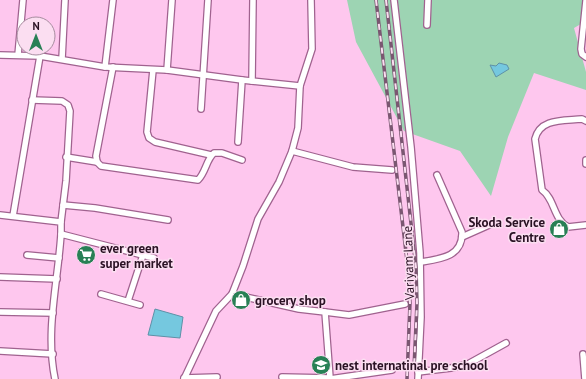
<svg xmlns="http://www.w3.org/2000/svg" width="586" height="379" viewBox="0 0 586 379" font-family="'PT Sans',sans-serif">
  <rect width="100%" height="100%" fill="#fec7ee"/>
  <path fill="#9dd4b3" d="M 347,0 L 586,0 L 586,21 L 574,28 L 586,72 L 586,90 L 534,73 L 508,137 L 491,196 L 460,151 L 404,131 L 356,42 Z"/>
  <g fill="#75c8df" stroke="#5e91a7">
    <path d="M 499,63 L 507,65 L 509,69 L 496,77 L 490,65 L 496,66 Z"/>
    <path d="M 155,309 L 183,317 L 180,338 L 148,335 Z"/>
  </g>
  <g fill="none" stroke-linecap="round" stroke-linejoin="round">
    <defs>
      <g id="street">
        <path d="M 394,0 L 411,147 L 420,253 L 421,317 L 418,379"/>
        <path d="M 586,1 L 581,49 L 582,54 L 586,57"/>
        <path d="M 427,25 L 428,0"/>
        <path d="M 0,55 L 40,56 L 105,67 L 167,70 L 242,80 L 300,86"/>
        <path d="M 18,55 L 23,0"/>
        <path d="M 62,59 L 65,0"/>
        <path d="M 105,67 L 113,0"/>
        <path d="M 113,67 L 96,156 L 97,162 L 101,166 L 198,180 C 206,172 206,160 214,153 L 222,153 L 242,160"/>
        <path d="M 153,70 L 147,132 L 149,138 L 155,142 L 211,155"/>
        <path d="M 167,70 L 172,0"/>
        <path d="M 252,81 L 253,0"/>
        <path d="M 32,100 L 62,101 L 68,105 L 70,111 L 66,181 L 61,222"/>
        <path d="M 201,109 L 208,0"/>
        <path d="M 586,121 L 582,119 C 563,121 540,118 535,139 L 542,190 C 555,199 553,219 568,227 L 586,225"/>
        <path d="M 238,142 L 242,80"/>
        <path d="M 292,151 L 353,167 L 392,170"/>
        <path d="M 66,157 L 97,162"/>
        <path d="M 586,160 L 586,164"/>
        <path d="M 63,205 L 95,208 L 168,220"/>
        <path d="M 0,215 L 61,222 L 61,234"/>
        <path d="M 13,216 L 40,56"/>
        <path d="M 462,237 L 489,225"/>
        <path d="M 27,255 L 59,258"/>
        <path d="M 421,262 C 440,259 463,257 462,232 L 437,175"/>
        <path d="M 0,277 L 57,279"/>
        <path d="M 101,294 L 140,305"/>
        <path d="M 232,294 L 299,309 L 325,312 L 330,378 L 282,377"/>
        <path d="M 128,301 L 143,255"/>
        <path d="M 0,312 L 53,313"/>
        <path d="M 325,312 L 349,315 L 405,304"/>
        <path d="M 0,351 L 53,354"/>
        <path d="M 583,354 L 585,379"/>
        <path d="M 418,372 L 451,368 L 468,364 L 506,343"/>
        <path d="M 184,378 L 217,377"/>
        <path d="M 55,379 C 45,331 58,282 61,234 L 154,258"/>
        <path d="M 184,379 L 216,311 L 232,294 L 243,266 L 258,219 L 279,182 L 292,151 L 298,128 L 300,86 L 312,49 L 311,0"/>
        <path d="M 330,379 L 392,370"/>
      </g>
    </defs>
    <use href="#street" stroke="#a0628f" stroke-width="8"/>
    <use href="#street" stroke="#fff" stroke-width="5.5"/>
    <defs>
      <g id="rail">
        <path d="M 376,0 L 408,269 L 410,303 L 407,379"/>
        <path d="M 386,0 L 416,268 L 417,303 L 414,368"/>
      </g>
    </defs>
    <use href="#rail" stroke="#7a5771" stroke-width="3.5"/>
    <use href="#rail" stroke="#fbdef1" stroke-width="2" stroke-dasharray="6" stroke-linecap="butt"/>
  </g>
  <defs>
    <symbol id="shop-disc" viewBox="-11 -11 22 22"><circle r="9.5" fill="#288055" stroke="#fbdef1"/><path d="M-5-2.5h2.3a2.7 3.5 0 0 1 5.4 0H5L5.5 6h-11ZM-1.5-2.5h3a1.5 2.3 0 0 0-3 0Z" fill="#fff"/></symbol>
    <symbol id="supermarket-disc" viewBox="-11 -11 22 22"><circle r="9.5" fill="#288055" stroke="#fbdef1"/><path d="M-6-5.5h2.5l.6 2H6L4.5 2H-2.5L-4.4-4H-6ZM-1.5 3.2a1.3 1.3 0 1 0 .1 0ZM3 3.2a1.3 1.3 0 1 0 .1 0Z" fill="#fff"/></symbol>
    <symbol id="school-disc" viewBox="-11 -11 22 22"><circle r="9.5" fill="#288055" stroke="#fbdef1"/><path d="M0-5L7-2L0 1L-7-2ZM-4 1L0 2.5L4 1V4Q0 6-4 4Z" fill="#fff"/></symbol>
  </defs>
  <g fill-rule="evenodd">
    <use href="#shop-disc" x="548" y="218" width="22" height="22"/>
    <use href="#supermarket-disc" x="75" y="244" width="22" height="22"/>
    <use href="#shop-disc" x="230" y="289" width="22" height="22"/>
    <use href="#school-disc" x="310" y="354" width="22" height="22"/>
  </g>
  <g text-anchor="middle" stroke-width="3" stroke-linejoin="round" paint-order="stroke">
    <g font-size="13" font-weight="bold" fill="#2a1224" stroke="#fbdef1" text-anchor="start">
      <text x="545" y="227" text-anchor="end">Skoda Service<tspan x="545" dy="15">Centre</tspan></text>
      <text x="100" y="253">ever green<tspan x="100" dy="15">super market</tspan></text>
      <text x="255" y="305">grocery shop</text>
      <text x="335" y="370">nest internatinal pre school</text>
    </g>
    <g font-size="13" fill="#2a1224" stroke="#fbdef1">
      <text transform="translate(408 263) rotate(-92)" y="5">Variyam Lane</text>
    </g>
  </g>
  <g transform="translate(36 36)"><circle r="19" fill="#fbdef1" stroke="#a78c9f"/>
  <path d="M0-3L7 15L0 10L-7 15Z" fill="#288055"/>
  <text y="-6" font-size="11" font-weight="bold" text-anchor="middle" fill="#2a1224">N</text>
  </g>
</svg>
